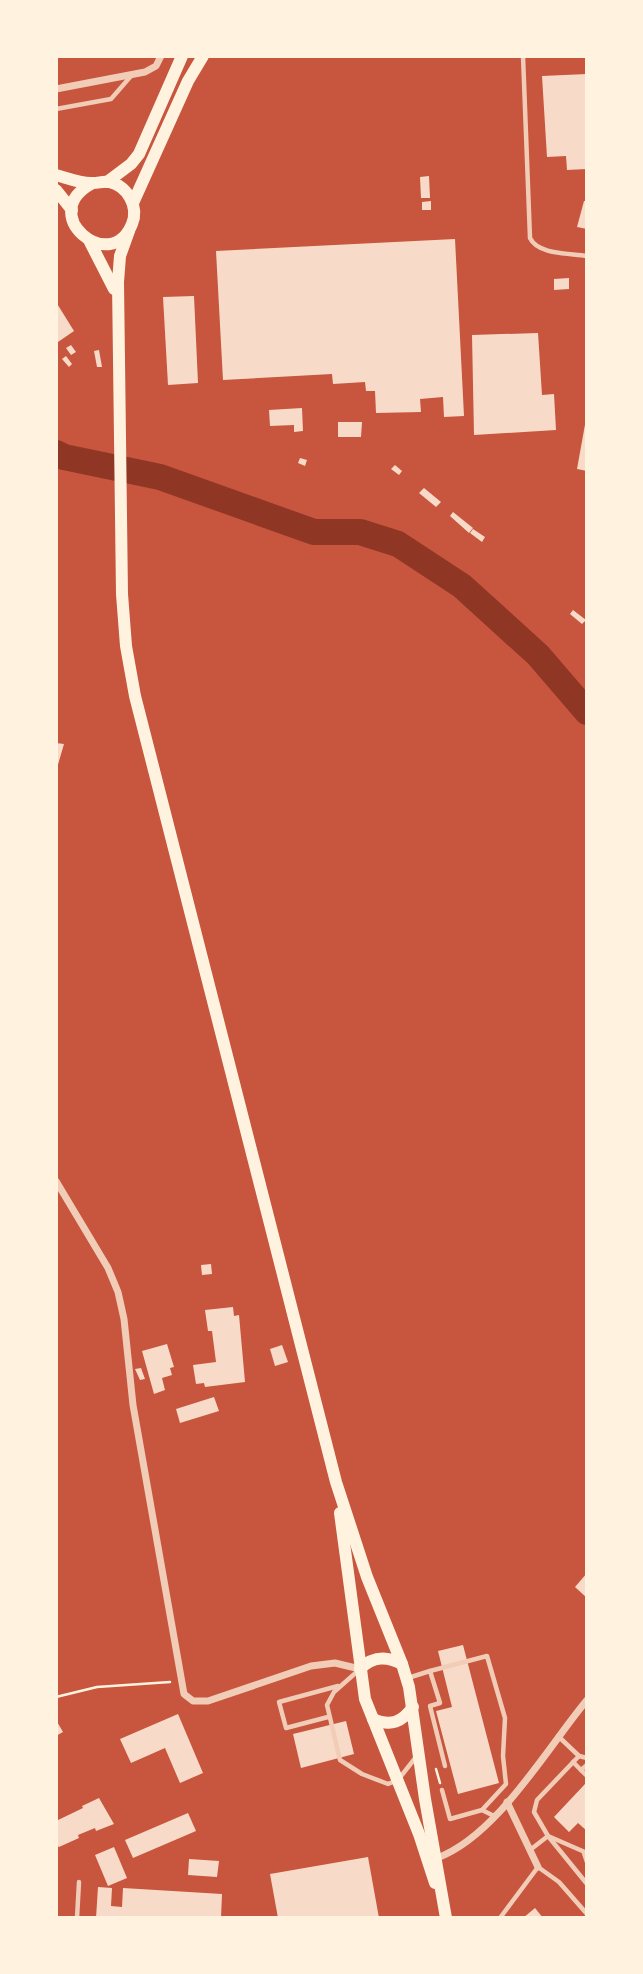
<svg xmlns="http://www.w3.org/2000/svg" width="643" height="1974" viewBox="0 0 643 1974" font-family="Overpass,sans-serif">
  <rect width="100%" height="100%" fill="#c8553d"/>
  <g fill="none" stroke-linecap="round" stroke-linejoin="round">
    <path stroke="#8f3625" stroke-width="26" d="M 56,453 L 64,457 L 160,477 L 314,532 L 360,532 L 398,544 L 462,586 L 538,655 L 587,712"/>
  </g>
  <g fill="#f7dbc8">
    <path d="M 587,74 L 587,169 L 567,170 L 566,156 L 547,157 L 542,76 Z"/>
    <path d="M 429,176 L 430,198 L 421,198 L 420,177 Z"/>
    <path d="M 431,201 L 431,210 L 422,210 L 422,202 Z"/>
    <path d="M 584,201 L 587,201 L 587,229 L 577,227 Z"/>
    <path d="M 455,239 L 464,416 L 444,417 L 443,397 L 420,399 L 421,412 L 376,413 L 375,391 L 366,391 L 365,382 L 333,384 L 332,374 L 223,380 L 216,251 Z"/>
    <path d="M 569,278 L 569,289 L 554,290 L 554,279 Z"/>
    <path d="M 194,296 L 198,383 L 168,385 L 163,297 Z"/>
    <path d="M 56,302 L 74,331 L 58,342 L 56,339 Z"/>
    <path d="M 538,333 L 542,395 L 554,394 L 556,430 L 474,435 L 472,335 Z"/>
    <path d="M 71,345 L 76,352 L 71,355 L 66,348 Z"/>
    <path d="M 99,350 L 102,367 L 97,367 L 94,351 Z"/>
    <path d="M 66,356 L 72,364 L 69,367 L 62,359 Z"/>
    <path d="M 302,408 L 303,431 L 294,432 L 294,425 L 270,426 L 269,410 Z"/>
    <path d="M 586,419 L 587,419 L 587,471 L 577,469 Z"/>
    <path d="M 338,422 L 362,422 L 361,437 L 338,437 Z"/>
    <path d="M 300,458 L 307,460 L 305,466 L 298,463 Z"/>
    <path d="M 395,465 L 402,471 L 399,475 L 391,469 Z"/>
    <path d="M 424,488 L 441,502 L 436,507 L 419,493 Z"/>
    <path d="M 453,512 L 473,528 L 469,533 L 450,516 Z"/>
    <path d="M 473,529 L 485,537 L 482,542 L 470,533 Z"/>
    <path d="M 573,610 L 586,620 L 582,624 L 570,614 Z"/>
    <path d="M 56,743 L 64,744 L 57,768 L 56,768 Z"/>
    <path d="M 211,1264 L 212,1274 L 202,1275 L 201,1265 Z"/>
    <path d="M 233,1307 L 234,1316 L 239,1315 L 245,1382 L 205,1387 L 204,1383 L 196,1384 L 193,1365 L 216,1362 L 212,1331 L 208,1331 L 205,1310 Z"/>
    <path d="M 167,1344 L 174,1367 L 170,1368 L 172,1375 L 162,1378 L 165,1390 L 154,1394 L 142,1351 Z"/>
    <path d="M 282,1345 L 288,1362 L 275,1366 L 270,1349 Z"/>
    <path d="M 141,1368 L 145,1379 L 140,1380 L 135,1369 Z"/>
    <path d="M 214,1397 L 219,1411 L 180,1423 L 176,1409 Z"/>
    <path d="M 587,1573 L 587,1598 L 575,1587 Z"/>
    <path d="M 463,1645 L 499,1783 L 458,1794 L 436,1711 L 452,1707 L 438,1651 Z"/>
    <path d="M 178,1714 L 203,1773 L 180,1783 L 165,1748 L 131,1763 L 120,1739 Z"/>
    <path d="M 56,1720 L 63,1732 L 56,1736 Z"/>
    <path d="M 346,1721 L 354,1754 L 301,1768 L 293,1734 Z"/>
    <path d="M 585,1784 L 587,1786 L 587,1831 L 578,1823 L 569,1832 L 554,1817 Z"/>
    <path d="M 99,1798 L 114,1824 L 96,1831 L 95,1828 L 78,1835 L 79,1838 L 59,1847 L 56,1845 L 56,1821 L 83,1808 L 82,1806 Z"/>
    <path d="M 188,1813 L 196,1831 L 133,1858 L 125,1840 Z"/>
    <path d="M 114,1847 L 127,1878 L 108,1886 L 95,1855 Z"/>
    <path d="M 368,1857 L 379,1918 L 278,1918 L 270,1874 Z"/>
    <path d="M 189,1859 L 219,1861 L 217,1877 L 188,1875 Z"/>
    <path d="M 98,1887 L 112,1888 L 111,1906 L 122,1907 L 123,1888 L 222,1894 L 221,1918 L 96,1918 Z"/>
    <path d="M 535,1908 L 543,1918 L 523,1918 Z"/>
  </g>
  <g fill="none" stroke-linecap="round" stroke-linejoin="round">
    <g stroke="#fff3e0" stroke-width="2.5">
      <path d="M 56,1697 L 97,1687 L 170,1682"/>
      <path d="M 436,1769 L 440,1783"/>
    </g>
    <g stroke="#f1ccb7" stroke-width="4.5">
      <path d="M 523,56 L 530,238 C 538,255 570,253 587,256"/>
      <path d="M 56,109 L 111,99 L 131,76"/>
      <path d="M 360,1669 L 334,1692 L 327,1705 L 340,1760 L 362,1774 L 388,1784 L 398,1780 L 416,1757"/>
      <path d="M 430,1671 L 487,1656 L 505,1718 L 503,1756 L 506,1784 L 482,1810 L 450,1819 L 442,1790"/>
      <path d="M 408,1678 L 430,1671 L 440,1703 L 430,1706 L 445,1766"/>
      <path d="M 328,1717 L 286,1728 L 279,1702 L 338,1686"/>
      <path d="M 558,1736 L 579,1756 L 587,1758"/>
      <path d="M 579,1756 L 537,1800 L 534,1812 L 548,1836 L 587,1884"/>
      <path d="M 573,1762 L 587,1776"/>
      <path d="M 581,1770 L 587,1765"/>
      <path d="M 482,1810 L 494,1816"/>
      <path d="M 530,1850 L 548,1836 L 587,1853"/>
      <path d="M 584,1853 L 587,1862"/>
      <path d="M 77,1918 L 79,1882"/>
      <path d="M 500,1918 L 538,1867 L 559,1882 L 587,1914"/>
    </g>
    <g stroke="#f1ccb7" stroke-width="7">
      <path d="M 56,89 L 145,72 L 156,66 L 161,56"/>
      <path d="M 56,1181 L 108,1268 L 118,1292 L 124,1319 L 133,1405 L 184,1694 L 193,1701 L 208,1701 L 311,1666 L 335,1663 L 360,1669"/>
      <path d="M 507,1802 L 538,1867"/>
      <path d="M 437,1858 C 497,1836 547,1748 587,1700"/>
    </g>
    <g stroke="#fff3e0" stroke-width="12">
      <path d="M 56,175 C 67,178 82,184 93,183 C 99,183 103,181 109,182 C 128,186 139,207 132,224 C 111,277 34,213 93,183"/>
      <path d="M 107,182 L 131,164 L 139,154 L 182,56"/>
      <path d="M 56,190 L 72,210"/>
      <path d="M 133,203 L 188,81 L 203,56"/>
      <path d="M 129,231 L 120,256 L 118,282 L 122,594 L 126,646 L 135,696 L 336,1482 L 367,1577 L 402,1664 L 409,1687 L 425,1799 L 446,1918"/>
      <path d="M 90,242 L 114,289"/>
      <path d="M 340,1513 L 365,1699 L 419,1834 L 435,1883"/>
      <path d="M 360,1669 C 373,1656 387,1656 402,1664"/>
      <path d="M 373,1719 C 391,1727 402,1722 413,1707"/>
    </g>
  </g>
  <rect width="643" height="1974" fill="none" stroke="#fff3e0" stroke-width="116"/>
</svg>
